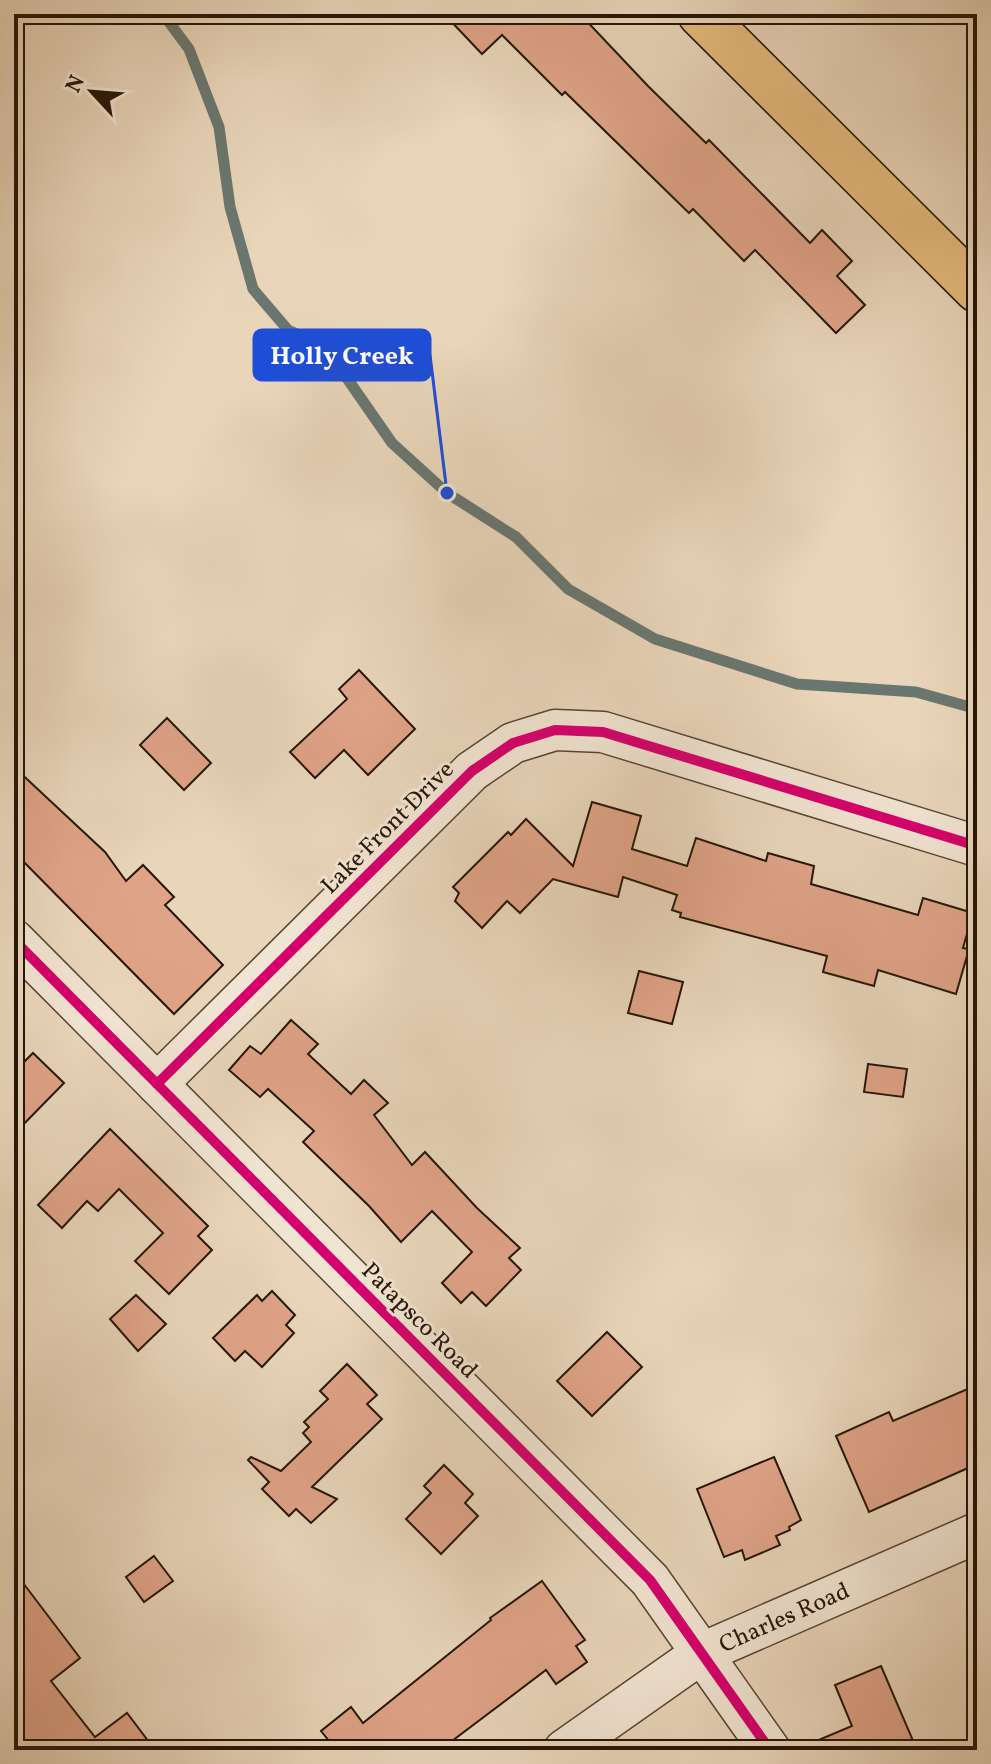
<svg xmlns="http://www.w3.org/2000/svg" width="991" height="1764" viewBox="0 0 991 1764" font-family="Vollkorn,serif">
  <rect width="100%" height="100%" fill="#e9d5ba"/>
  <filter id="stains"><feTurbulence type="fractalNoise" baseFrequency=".0025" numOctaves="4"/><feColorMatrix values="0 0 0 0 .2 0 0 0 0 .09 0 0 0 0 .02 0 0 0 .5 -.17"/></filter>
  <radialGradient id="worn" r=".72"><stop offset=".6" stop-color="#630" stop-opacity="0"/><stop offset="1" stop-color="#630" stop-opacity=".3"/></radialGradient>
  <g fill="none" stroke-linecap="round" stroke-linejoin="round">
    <path stroke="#6a7770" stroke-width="11" d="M 163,14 L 189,49 L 219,127 L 230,207 L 253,289 L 288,330 L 326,348 L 392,443 L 447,493 L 516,537 L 568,589 L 655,639 L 797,684 L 916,692 L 977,709"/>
  </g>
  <g fill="#dfa388" stroke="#261608" stroke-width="2">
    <path d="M 444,14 L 580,14 L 648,86 L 706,143 L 709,140 L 810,243 L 822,230 L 852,261 L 837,276 L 865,305 L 836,333 L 755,250 L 744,261 L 693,209 L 689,213 L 565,92 L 562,95 L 502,35 L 482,54 Z"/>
    <path d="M 359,670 L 415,729 L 368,775 L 344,750 L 315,778 L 290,752 L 347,699 L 339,689 Z"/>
    <path d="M 167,718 L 211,763 L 184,790 L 140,745 Z"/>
    <path d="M 14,767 L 105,852 L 126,881 L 143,865 L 174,897 L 165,905 L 223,965 L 174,1014 L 14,852 Z"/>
    <path d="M 592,802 L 641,816 L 632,849 L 687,866 L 696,838 L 766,861 L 768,853 L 814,866 L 811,884 L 918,915 L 923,898 L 973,913 L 963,948 L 969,949 L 956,994 L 878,970 L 874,986 L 823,972 L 827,956 L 680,917 L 681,913 L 672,910 L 677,895 L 623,877 L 618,897 L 553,879 L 520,913 L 507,901 L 482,928 L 455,901 L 459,893 L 453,887 L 508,832 L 511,835 L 526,819 L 573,866 Z"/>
    <path d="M 639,971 L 683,982 L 672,1024 L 628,1013 Z"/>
    <path d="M 291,1020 L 318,1044 L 308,1054 L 351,1094 L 364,1080 L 388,1103 L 374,1115 L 412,1165 L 425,1152 L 477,1208 L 520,1248 L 509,1258 L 521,1270 L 486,1306 L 472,1292 L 461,1303 L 442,1283 L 472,1252 L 432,1211 L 401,1242 L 369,1206 L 303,1142 L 314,1131 L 268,1089 L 260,1097 L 229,1070 L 250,1046 L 261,1054 Z"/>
    <path d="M 33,1053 L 64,1083 L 14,1134 L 14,1072 Z"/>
    <path d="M 868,1064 L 907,1069 L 903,1097 L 864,1092 Z"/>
    <path d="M 110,1129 L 208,1226 L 198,1236 L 212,1250 L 169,1294 L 135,1261 L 163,1233 L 119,1189 L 98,1211 L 87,1201 L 62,1228 L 38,1205 Z"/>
    <path d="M 272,1291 L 295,1315 L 286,1325 L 294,1333 L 262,1367 L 245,1351 L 235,1361 L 213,1338 L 257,1295 L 262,1301 Z"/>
    <path d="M 136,1295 L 166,1324 L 138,1351 L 110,1319 Z"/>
    <path d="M 607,1332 L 642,1367 L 592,1416 L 557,1381 Z"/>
    <path d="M 347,1364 L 377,1395 L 367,1404 L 382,1419 L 312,1487 L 337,1499 L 311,1523 L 296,1509 L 289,1516 L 262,1489 L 269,1482 L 248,1460 L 251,1457 L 281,1471 L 311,1442 L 303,1433 L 309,1427 L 304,1422 L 328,1399 L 320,1391 Z"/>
    <path d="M 977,1385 L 977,1464 L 869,1512 L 836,1436 L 889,1412 L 893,1421 Z"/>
    <path d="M 774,1457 L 801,1520 L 789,1527 L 790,1530 L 776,1536 L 780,1545 L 745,1560 L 742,1550 L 724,1557 L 697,1489 Z"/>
    <path d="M 444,1465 L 473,1494 L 465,1503 L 478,1516 L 441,1554 L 406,1519 L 431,1493 L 424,1486 Z"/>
    <path d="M 154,1556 L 173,1581 L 144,1602 L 126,1577 Z"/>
    <path d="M 14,1571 L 80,1658 L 51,1681 L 95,1737 L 127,1713 L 155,1750 L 14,1750 Z"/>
    <path d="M 542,1581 L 585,1640 L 576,1646 L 587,1662 L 556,1684 L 546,1670 L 440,1750 L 329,1750 L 333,1746 L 321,1731 L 351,1707 L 363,1723 L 491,1620 L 490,1618 Z"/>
    <path d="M 881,1666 L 917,1750 L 795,1750 L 852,1726 L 835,1685 Z"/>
  </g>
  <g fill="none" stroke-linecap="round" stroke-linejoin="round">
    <defs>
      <g id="minor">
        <path d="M 14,940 L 650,1580 L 770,1750"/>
        <path d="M 157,1084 L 472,771 L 513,743 L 555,730 L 603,732 L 977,846"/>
        <path d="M 564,1750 L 702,1653 L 977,1533"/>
      </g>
      <path id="major" d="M 700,14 L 977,290"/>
    </defs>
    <use href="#minor" stroke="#574634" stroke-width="43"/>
    <use href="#major" stroke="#261608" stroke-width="47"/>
    <use href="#minor" stroke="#f1e4d2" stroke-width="40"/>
    <use href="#major" stroke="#e4ba7d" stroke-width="44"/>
    <defs>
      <g id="cycleway">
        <path d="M 14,940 L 650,1580 L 770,1750"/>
        <path d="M 157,1084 L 472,771 L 513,743 L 555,730 L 603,732 L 977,846"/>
      </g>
    </defs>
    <use href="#cycleway" stroke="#f1e4d2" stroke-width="15"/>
    <use href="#cycleway" stroke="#d6006c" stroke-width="10"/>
  </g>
  <g text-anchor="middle" stroke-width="6" stroke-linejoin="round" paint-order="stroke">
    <g font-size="24" fill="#261608" stroke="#f1e4d2">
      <text transform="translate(387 827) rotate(-45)" y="8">Lake Front Drive</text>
      <text transform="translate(420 1320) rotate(45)" y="8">Patapsco Road</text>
      <text transform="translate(784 1617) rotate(-24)" y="8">Charles Road</text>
    </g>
  </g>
  <path fill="none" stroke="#1d4ed8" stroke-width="3" d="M447 493L430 355"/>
  <circle fill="#1d4ed8" stroke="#f1e4d2" stroke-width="3" cx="447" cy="493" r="8"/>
  <rect fill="#1d4ed8" stroke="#1d4ed8" stroke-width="3" x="254" y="330" width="176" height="50" rx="8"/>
  <g font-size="26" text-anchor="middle" font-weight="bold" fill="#fff">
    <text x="342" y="364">Holly Creek</text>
  </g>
  <rect width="991" height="1764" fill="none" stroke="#e9d5ba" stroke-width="48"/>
  <rect x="16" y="16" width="959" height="1732" fill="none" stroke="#261608" stroke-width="4"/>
  <rect x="24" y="24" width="943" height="1716" fill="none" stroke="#261608" stroke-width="2"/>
  <g transform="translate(92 92) rotate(296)" stroke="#f1e4d2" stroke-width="6" paint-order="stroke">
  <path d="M0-6L14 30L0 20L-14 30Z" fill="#261608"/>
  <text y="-12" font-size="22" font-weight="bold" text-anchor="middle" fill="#261608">N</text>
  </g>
  <rect width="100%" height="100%" filter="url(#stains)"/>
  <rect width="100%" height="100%" fill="url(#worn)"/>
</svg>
